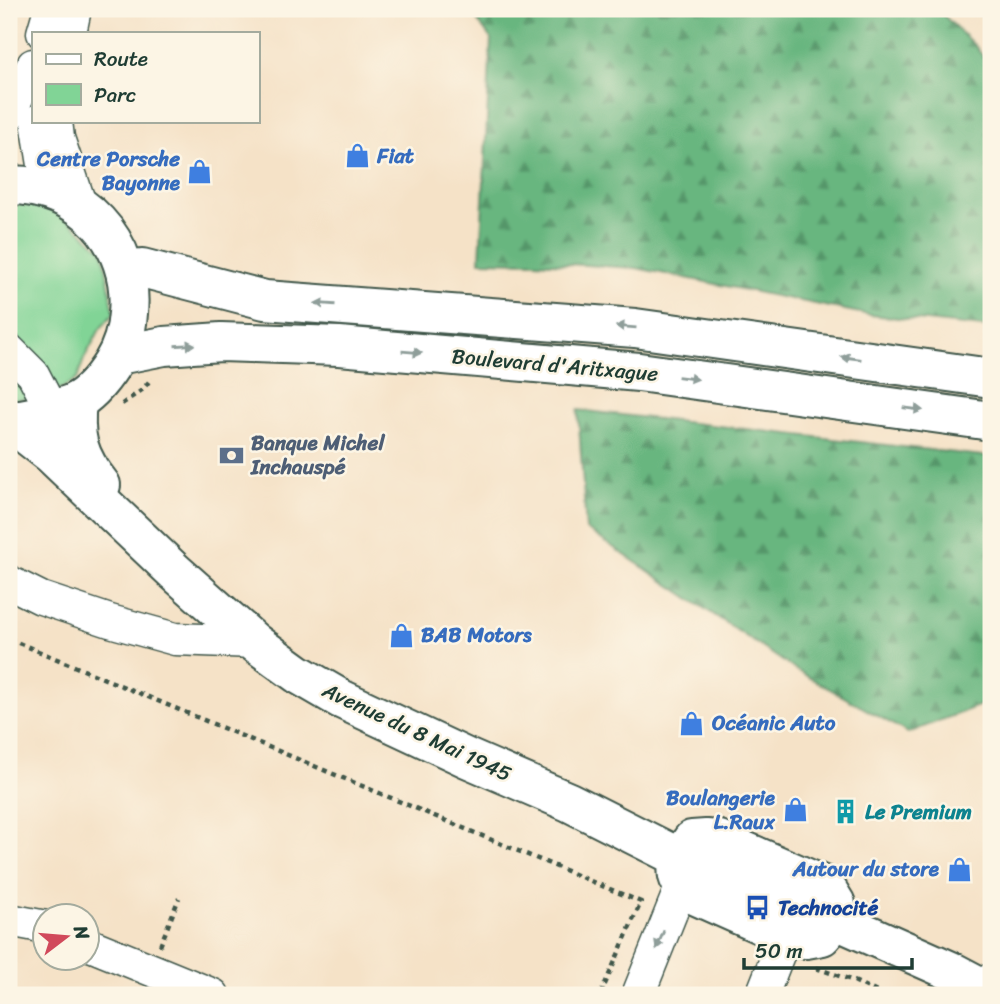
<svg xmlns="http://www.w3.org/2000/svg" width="1000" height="1004" viewBox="0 0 1000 1004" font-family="Sriracha,sans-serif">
  <defs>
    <pattern id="forest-firs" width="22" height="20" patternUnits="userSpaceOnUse" patternTransform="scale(1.75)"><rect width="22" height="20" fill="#68b67f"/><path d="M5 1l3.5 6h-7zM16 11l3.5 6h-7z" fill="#559569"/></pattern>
  </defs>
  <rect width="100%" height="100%" fill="#fcf5e5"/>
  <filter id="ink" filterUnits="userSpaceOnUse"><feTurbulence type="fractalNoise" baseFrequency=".0143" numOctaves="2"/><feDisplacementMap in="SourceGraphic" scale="14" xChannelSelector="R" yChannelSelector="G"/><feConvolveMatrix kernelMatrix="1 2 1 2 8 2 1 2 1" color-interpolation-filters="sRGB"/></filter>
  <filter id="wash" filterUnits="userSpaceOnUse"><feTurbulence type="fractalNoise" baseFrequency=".00686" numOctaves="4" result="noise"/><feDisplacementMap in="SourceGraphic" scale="28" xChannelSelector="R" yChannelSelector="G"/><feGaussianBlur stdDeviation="1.57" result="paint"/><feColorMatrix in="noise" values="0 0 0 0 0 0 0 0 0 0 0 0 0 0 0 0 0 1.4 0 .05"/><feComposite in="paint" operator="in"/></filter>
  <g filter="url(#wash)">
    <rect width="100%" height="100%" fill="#f5e2c7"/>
    <g fill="#81d496" stroke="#508865" stroke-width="2">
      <path d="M 9,199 L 52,205 L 103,251 L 114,313 L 100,329 L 84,359 L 77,379 L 61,389 L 53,391 L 9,340 Z"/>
      <path d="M 9,364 L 34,398 L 9,400 Z"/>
    </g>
    <g fill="url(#forest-firs)" stroke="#447a5a" stroke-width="2">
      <path d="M 469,9 L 937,9 L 976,47 L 991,68 L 991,328 L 870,315 L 636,268 L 535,262 L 480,261 L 491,39 Z"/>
      <path d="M 578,410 L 991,457 L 991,701 L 908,733 L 796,670 L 586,529 Z"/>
    </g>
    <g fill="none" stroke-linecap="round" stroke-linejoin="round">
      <path stroke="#6cbfe8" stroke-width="7" d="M 979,9 L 991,22"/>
    </g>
  </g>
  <g filter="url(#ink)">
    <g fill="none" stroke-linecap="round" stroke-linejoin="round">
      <defs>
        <g id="minor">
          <path d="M 43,33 L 50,9"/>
          <path d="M 70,33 L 75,9"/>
          <path d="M 9,114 L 33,65"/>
          <path d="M 37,121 L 48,190"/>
          <path d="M 56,121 L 58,138 L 81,207"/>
          <path d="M 9,350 L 33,374 L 63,432"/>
          <path d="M 9,582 L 41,598 L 110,621 L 175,639 L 254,642"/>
          <path d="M 680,858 L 836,920"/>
          <path d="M 9,920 L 46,927"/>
          <path d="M 88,944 L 213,995"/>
          <path d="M 638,995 L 682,885"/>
          <path d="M 762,995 L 779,952 L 791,938"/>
        </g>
        <g id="major">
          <path d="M 9,185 C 80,184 135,242 128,313 C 127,331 122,348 112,364 C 103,378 91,394 75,402 C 69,405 62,407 55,409 C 39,415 26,420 9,420"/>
          <path d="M 125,270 L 142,268 L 265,300 L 635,328 L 991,378"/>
          <path d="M 118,355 L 164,346 L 221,342 L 339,346 L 639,372 L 991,421"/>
          <path d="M 77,401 C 73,437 78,457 101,485"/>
          <path d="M 9,421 L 51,454 L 175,572 L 254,642 L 298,674 L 341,699 L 467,758 L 569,802 L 680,858"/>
          <path d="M 706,839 L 719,840 L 825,886 L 836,904 L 836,920 L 822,936 L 806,939 L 791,938 L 690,893 C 668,874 679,859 692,840 Z"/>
          <path d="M 836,920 L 951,971 L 991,992"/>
        </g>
      </defs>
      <use href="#minor" stroke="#3f564a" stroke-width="35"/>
      <use href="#major" stroke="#3f564a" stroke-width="42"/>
      <g stroke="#3f564a" stroke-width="4.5" stroke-dasharray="5 5" stroke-linecap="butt">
        <path d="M 122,404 L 142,390 L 152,378"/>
        <path d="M 9,639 L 641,902 L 602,991 L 613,995"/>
        <path d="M 160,946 L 179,898"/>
        <path d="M 816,968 L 854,981 L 883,995"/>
      </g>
      <use href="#minor" stroke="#fff" stroke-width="32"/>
      <use href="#major" stroke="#fff" stroke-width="38"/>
    </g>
    <defs><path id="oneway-solid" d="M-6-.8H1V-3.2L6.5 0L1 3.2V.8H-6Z" transform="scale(1.75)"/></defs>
    <g fill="#8f9e9a">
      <use href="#oneway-solid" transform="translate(325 304) rotate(-176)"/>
      <use href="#oneway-solid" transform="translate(626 327) rotate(-175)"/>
      <use href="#oneway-solid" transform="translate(185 345) rotate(-4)"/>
      <use href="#oneway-solid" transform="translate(412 352) rotate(5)"/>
      <use href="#oneway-solid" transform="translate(851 358) rotate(-172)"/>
      <use href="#oneway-solid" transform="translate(688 378) rotate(8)"/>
      <use href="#oneway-solid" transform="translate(913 409) rotate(8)"/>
      <use href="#oneway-solid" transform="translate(660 940) rotate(113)"/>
    </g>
  </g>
  <defs>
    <symbol id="shop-bare" viewBox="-9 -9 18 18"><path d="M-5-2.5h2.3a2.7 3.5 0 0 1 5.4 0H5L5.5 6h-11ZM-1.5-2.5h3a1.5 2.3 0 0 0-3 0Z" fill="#3f7fe0" stroke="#fcf5e5" stroke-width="2.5" paint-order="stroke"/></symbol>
    <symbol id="bank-bare" viewBox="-9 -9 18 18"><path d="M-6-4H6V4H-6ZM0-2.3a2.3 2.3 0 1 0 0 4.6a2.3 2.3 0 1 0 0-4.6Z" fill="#5c6f8a" stroke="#fcf5e5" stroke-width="2.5" paint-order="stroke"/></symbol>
    <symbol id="building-bare" viewBox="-9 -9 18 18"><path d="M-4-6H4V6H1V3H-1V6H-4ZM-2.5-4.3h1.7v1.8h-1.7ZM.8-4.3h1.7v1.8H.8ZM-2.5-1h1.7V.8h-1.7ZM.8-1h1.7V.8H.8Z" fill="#0f9aa8" stroke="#fcf5e5" stroke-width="2.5" paint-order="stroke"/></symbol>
    <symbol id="bus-bare" viewBox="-9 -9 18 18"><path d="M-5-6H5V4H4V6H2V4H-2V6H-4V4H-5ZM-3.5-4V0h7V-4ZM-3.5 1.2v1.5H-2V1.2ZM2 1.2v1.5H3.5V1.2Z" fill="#1a4fb4" stroke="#fcf5e5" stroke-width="2.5" paint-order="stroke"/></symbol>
  </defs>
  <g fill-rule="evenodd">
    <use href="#shop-bare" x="340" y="138" width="35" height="35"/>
    <use href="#shop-bare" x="182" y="154" width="35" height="35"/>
    <use href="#bank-bare" x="214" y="438" width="35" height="35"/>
    <use href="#shop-bare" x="384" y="618" width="35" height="35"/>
    <use href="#shop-bare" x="674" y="706" width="35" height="35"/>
    <use href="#shop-bare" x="778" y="792" width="35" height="35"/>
    <use href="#building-bare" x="828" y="794" width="35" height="35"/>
    <use href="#shop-bare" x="942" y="852" width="35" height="35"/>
    <use href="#bus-bare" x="740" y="890" width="35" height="35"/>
  </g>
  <g text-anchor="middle" stroke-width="5" stroke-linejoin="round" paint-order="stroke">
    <g font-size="21" font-weight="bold" fill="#366cbe" stroke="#fcf5e5" text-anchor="start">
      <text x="377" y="163">Fiat</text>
      <text x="180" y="166" text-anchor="end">Centre Porsche<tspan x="180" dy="24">Bayonne</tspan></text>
      <text x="421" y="642">BAB Motors</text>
      <text x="712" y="730">Océanic Auto</text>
      <text x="775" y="805" text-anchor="end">Boulangerie<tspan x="775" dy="24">L.Raux</tspan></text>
      <text x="939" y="876" text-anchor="end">Autour du store</text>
    </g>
    <g font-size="21" fill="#1f3d34" stroke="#fcf5e5">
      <text transform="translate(555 365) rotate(5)" y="7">Boulevard d'Aritxague</text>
      <text transform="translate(417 732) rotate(25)" y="7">Avenue du 8 Mai 1945</text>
    </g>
    <g font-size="21" font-weight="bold" fill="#4e5e75" stroke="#fcf5e5" text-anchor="start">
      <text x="251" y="450">Banque Michel<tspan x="251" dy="24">Inchauspé</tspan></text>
    </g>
    <g font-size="21" font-weight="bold" fill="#0d838f" stroke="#fcf5e5" text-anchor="start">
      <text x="865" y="819">Le Premium</text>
    </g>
    <g font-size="21" font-weight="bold" fill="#164399" stroke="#fcf5e5" text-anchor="start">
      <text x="778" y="915">Technocité</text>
    </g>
  </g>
  <rect width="1000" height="1004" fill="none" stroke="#fcf5e5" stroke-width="35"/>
  <rect x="32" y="32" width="228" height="91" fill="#fcf5e5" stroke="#a4ab9e" stroke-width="2"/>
  <rect x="46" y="54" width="35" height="10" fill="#ffffff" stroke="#a4ab9e" stroke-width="2"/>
  <text x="94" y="66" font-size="21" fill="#1f3d34">Route</text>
  <rect x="46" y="84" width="35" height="21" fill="#81d496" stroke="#a4ab9e" stroke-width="2"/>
  <text x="94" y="102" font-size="21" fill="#1f3d34">Parc</text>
  <g transform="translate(66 937) rotate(74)"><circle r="33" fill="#fcf5e5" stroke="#a4ab9e" stroke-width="2"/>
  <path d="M0-5L12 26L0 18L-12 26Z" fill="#d1495b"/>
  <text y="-10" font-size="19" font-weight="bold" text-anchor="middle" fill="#1f3d34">N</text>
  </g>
  <path d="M744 958v10h168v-10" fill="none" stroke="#1f3d34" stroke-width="3.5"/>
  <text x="755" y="958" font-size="21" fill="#1f3d34" stroke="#fcf5e5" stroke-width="5" paint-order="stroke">50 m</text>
</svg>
